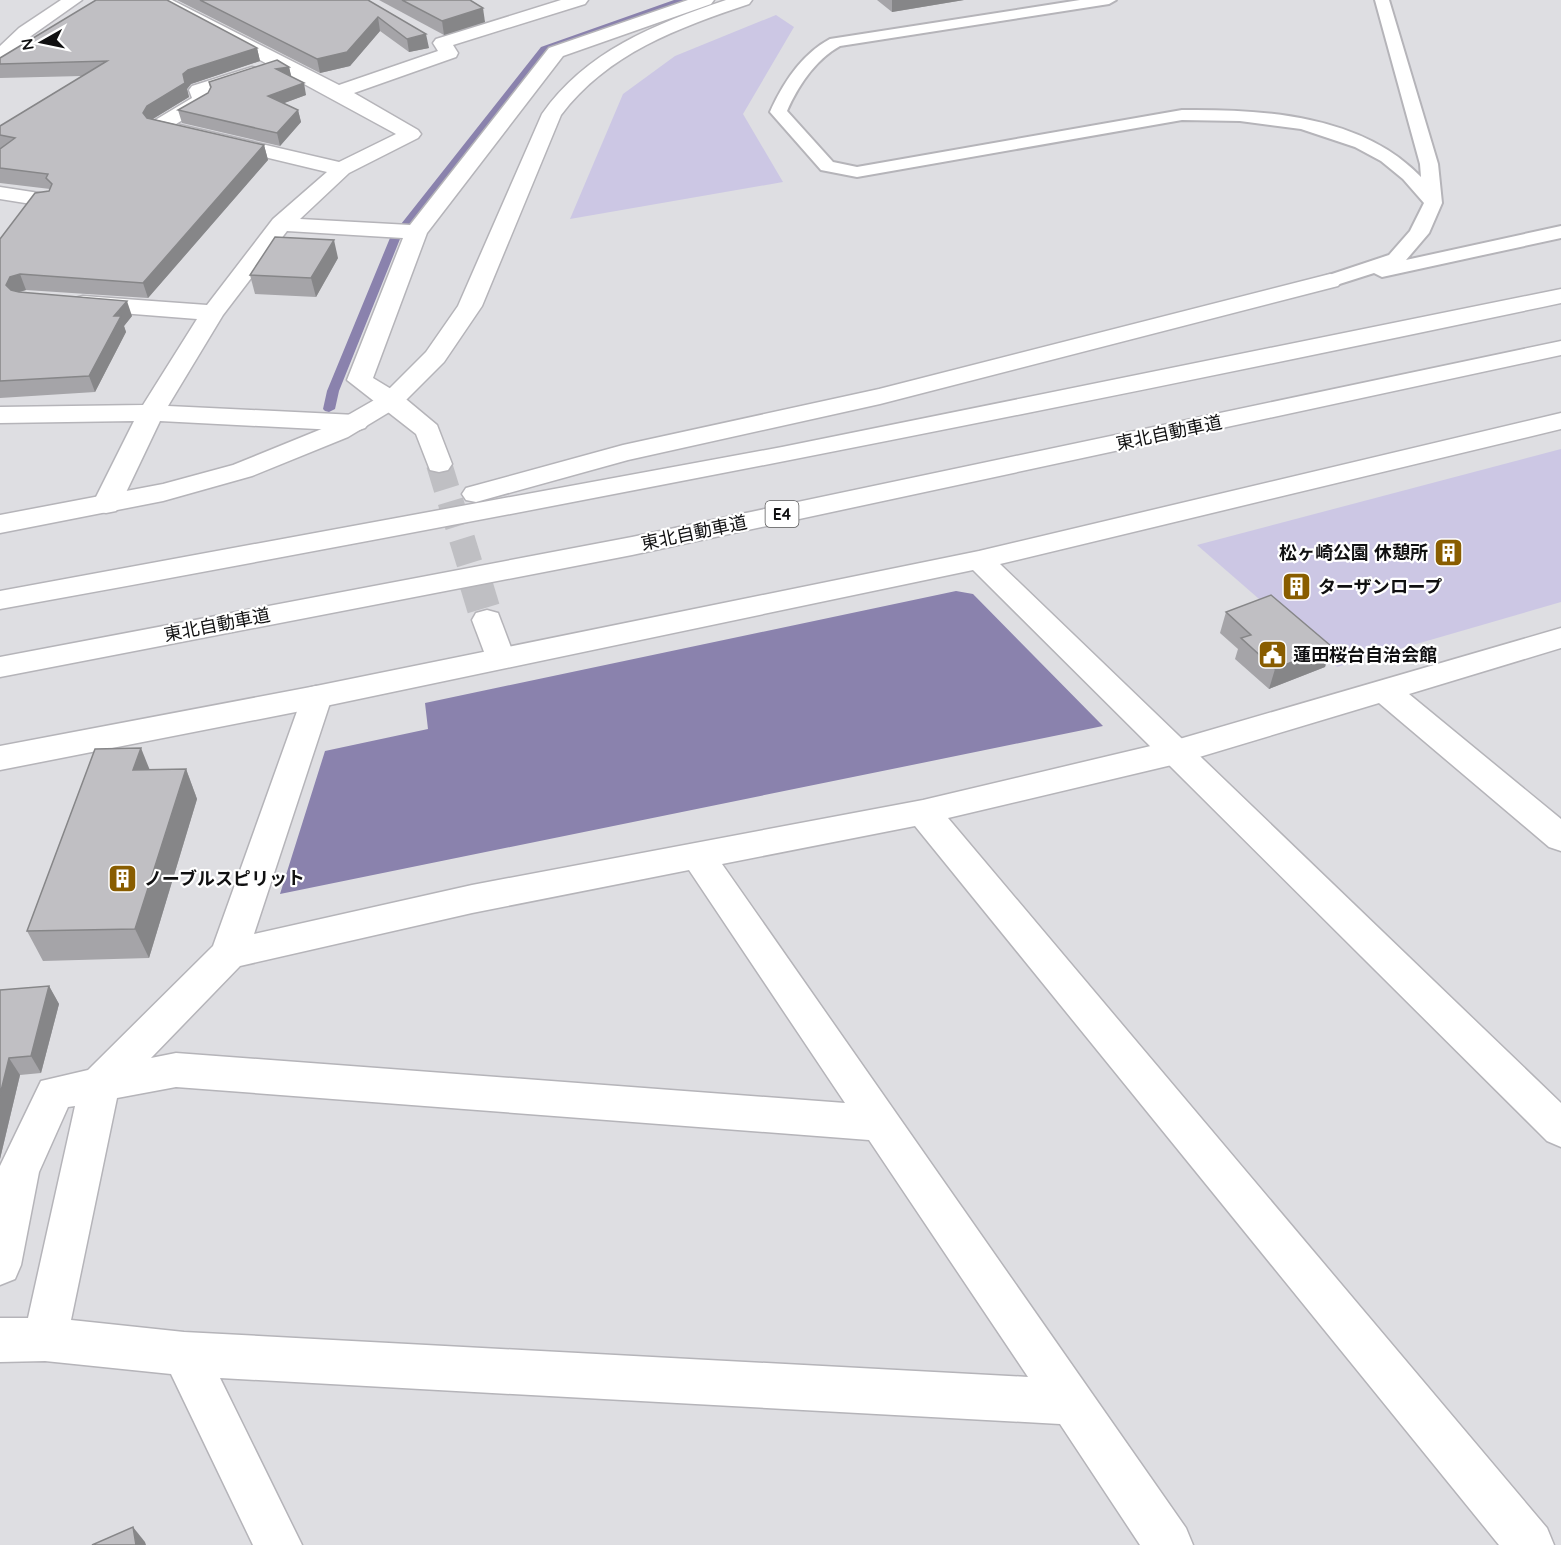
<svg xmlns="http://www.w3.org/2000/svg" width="1561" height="1545" viewBox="0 0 1561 1545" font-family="Quicksand,'Noto Sans JP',sans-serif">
  <rect width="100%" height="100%" fill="#dedee2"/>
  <g fill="#ccc7e4">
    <path d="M 776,15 L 794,27 L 743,114 L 783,182 L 570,219 L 623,94 L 675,56 Z"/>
    <path d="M 1561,449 L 1561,602 L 1337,667 L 1197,545 Z"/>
  </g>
  <path fill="#8a82ad" d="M 956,591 L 973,594 L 1103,726 L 280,894 L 325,751 L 428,729 L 425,703 Z"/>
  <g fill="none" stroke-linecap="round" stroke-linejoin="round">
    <path fill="#8a82ad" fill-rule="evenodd" d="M 674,0 L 685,0 L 547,51 L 400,239 L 339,391 L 335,409 L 329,412 L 325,411 L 323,409 L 327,391 L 390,238 L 541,47 Z"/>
    <path stroke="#bfbfc3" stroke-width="26" stroke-dasharray="26 13" stroke-linecap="butt" d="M 439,464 L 474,578"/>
    <path stroke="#bfbfc3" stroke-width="33" stroke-dasharray="33 16" stroke-linecap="butt" d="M 474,577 L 487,620"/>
    <defs>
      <path id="service" d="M 1080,0 L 1116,0 L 1109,4 L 840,46 C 815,60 798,86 787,111 L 833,162 L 857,167 L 1182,110 C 1263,109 1362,115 1421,177 L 1420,164 L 1375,0 L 1389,0 L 1438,164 L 1442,203 L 1429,233 L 1406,260 L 1561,226 L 1561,238 L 1382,277 L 1374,273 L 1330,287 L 1323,285 L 1320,281 L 1323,277 L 1389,255 L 1410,231 L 1424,203 L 1403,179 L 1381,161 L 1355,147 L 1301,129 L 1240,121 L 1182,120 L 857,177 L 821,170 L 770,112 C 783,83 802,54 830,39 Z"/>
      <g id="minor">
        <path d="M 150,0 L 172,0 L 339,85 L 438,51 L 433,43 L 436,39 L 561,0 L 588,0 L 585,4 L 453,45 L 458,53 L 456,57 L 354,93 L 418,130 L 421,134 L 418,138 L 349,173 L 300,219 L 410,225 L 549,48 L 688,0 L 714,0 L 711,4 L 563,56 L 427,233 L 373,378 L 401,395 L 437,425 L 452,464 L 448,470 L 439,472 L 430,470 L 416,434 L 347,380 L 403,238 L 287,231 L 223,315 L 168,406 L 356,415 L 365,418 L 369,423 L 365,428 L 356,431 L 160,421 L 120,505 L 116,511 L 106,513 L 96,511 L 92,505 L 134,421 L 0,423 L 0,407 L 143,405 L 197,319 L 83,310 L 75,308 L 71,303 L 75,298 L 83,296 L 207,305 L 273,219 L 327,172 L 152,130 L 149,126 L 152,122 L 192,98 L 189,90 L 192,86 L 252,67 L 259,69 L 261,73 L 259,77 L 209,93 L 212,100 L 209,104 L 176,124 L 339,162 L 396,134 Z"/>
        <path d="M 0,187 L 52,195 L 55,200 L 52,205 L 44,206 L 0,199 Z"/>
        <path d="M 487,610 L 498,613 L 515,658 L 511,665 L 500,668 L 489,665 L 472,620 L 476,613 Z"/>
        <path d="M 1561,628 L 1561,648 L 1409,694 L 1561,819 L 1561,851 L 1549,847 L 1379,703 L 1176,764 L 948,818 L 1547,1528 L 1554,1545 L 1499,1545 L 915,826 L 722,864 L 1186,1528 L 1193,1545 L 1140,1545 L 1060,1424 L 220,1378 L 302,1545 L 253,1545 L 171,1374 L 45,1361 L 0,1362 L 0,1318 L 28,1318 L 75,1106 L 68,1107 L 39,1172 L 21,1265 L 15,1279 L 0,1285 L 0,1166 L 41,1081 L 88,1070 L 213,946 L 305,689 L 316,686 L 327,689 L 332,697 L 254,934 L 472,885 L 923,800 L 1176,740 ZM 689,870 L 845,1103 L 176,1053 L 151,1058 L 240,966 L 472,913 ZM 176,1087 L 869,1140 L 1028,1377 L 184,1332 L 71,1320 L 117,1098 Z"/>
      </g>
      <g id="tertiary">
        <path d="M 726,0 L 752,0 L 749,4 C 678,28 608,53 561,115 L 482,306 L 444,362 L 401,405 L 348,437 L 252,476 L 163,501 L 0,533 L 0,515 L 163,484 L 233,465 L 329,426 L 383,395 L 426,352 L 458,306 L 542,114 C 586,51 655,24 726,0 Z"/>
        <path d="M 1561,413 L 1561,429 L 1000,564 L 1561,1103 L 1561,1147 L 1547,1141 L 973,570 L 316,708 L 0,770 L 0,746 L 316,686 L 979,551 Z"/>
      </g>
      <path id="secondary" d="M 61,0 L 82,0 L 31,36 L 7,60 L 0,62 L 0,46 L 19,28 Z"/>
      <g id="motorway">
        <path d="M 1330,274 L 1338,276 L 1342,281 L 1338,286 L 880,404 L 628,460 L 476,502 L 466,500 L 462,494 L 466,488 L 623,445 L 879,389 Z"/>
        <path d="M 1561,289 L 1561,303 C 1042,413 522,514 0,609 L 0,591 L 782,447 Z"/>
        <path d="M 1561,341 L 1561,355 L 632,555 L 0,677 L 0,657 L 632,537 Z"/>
      </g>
    </defs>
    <use href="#service" stroke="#b5b4b9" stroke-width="4"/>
    <use href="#minor" stroke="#b5b4b9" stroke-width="3"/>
    <use href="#tertiary" stroke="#b5b4b9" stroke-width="3"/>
    <use href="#secondary" stroke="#b5b4b9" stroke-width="3"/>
    <use href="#motorway" stroke="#b5b4b9" stroke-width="3"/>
    <use href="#service" fill="#fff" fill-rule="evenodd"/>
    <use href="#minor" fill="#fff" fill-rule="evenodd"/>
    <use href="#tertiary" fill="#fff" fill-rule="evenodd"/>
    <use href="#secondary" fill="#fff" fill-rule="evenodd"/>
    <use href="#motorway" fill="#fff" fill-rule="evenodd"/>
  </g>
  <g fill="#a5a4a8">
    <path d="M 177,0 L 368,0 L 429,48 L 409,52 L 380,31 L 350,66 L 320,73 Z"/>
    <path d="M 379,0 L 470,0 L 485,22 L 444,35 Z"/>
    <path d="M 877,0 L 964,0 L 892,12 Z"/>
    <path d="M 257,48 L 260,61 L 191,84 L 187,89 L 189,97 L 153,119 L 264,145 L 268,160 L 148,298 L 26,290 L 18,292 L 132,316 L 124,326 L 126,332 L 95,392 L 0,398 L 0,239 L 49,191 L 50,189 L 0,183 L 0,149 L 1,149 L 0,148 L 0,126 L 82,76 L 0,78 L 0,58 Z"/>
    <path d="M 289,67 L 291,77 L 306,95 L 284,103 L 298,110 L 301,122 L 280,146 L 182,123 L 178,110 L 208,93 L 210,88 L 209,82 Z"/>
    <path d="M 338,258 L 316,297 L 255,294 L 250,275 Z"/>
    <path d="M 1226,612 L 1331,646 L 1325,667 L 1269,689 L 1235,659 L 1238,649 L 1220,633 Z"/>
    <path d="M 186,769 L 197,799 L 149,958 L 43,961 L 27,931 Z"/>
    <path d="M 49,986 L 59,1004 L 41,1073 L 20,1075 L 0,1159 L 0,990 Z"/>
  </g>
  <g fill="#868688">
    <path d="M 892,0 L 964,0 L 892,12 Z"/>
    <path d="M 483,8 L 485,22 L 444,35 L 442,21 Z"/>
    <path d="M 378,17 L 380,31 L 350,66 L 320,73 L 317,59 Z"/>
    <path d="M 426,34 L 429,48 L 409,52 L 407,39 Z"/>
    <path d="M 257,48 L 260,61 L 191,84 L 187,89 L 189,97 L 151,120 L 147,127 L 143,113 L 147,106 L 183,74 L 188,70 Z"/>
    <path d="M 289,67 L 292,79 L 276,69 Z"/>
    <path d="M 304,83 L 306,95 L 271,108 L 268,96 Z"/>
    <path d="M 298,110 L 301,122 L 280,146 L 277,133 Z"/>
    <path d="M 264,145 L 268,160 L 148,298 L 143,283 Z"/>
    <path d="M 334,240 L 338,258 L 316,297 L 311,278 Z"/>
    <path d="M 20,274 L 26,290 L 16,293 L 12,300 L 6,285 L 10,277 Z"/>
    <path d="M 127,301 L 132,316 L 124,326 L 126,332 L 95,392 L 89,376 L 114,316 Z"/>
    <path d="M 1331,646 L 1325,667 L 1269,689 L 1275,669 Z"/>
    <path d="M 141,748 L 153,778 L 133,770 Z"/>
    <path d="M 186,769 L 197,799 L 149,958 L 135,929 Z"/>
    <path d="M 49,986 L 59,1004 L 41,1073 L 31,1056 Z"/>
    <path d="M 9,1058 L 20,1075 L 0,1159 L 0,1095 Z"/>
    <path d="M 133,1527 L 145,1542 L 146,1545 L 136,1545 Z"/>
  </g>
  <g fill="#c0bfc3" stroke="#868688" stroke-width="1.5">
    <path d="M 96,0 L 167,0 L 257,48 L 188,70 L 183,74 L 185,83 L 147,106 L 143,113 L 147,118 L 264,145 L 143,283 L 20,274 L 10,277 L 6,285 L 11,290 L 19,292 L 127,301 L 114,316 L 121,316 L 89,376 L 0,381 L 0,239 L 35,193 L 49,191 L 52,184 L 46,178 L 48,174 L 0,168 L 0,149 L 15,138 L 0,135 L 0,126 L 107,61 L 0,64 L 0,58 Z"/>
    <path d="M 200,0 L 368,0 L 426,34 L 407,39 L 378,17 L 347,52 L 317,59 Z"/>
    <path d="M 402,0 L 470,0 L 483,8 L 442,21 Z"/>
    <path d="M 277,60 L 289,67 L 276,69 L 304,83 L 268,96 L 298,110 L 277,133 L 178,110 L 208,93 L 211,87 L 209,82 Z"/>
    <path d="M 275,237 L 334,240 L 311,278 L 250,275 Z"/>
    <path d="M 1271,595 L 1331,646 L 1275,669 L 1241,638 L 1251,635 L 1226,612 Z"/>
    <path d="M 141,748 L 133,770 L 186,769 L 135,929 L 27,931 L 95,749 Z"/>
    <path d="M 49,986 L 31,1056 L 9,1058 L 0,1095 L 0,990 Z"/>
    <path d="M 133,1527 L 136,1545 L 92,1545 Z"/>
  </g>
  <defs>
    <symbol id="building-square" viewBox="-11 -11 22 22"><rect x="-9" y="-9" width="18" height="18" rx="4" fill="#895d00" stroke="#fff"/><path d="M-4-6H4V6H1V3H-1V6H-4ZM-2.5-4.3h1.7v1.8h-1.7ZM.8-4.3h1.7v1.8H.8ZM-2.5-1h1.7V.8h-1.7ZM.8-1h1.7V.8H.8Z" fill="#fff"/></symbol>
    <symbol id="civic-square" viewBox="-11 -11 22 22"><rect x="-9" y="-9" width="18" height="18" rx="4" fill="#895d00" stroke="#fff"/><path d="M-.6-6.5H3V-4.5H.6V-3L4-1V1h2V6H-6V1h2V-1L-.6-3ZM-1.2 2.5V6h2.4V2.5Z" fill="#fff"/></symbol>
  </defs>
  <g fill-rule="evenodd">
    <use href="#building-square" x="1432" y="536" width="33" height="33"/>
    <use href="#building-square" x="1280" y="570" width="33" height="33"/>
    <use href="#civic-square" x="1256" y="638" width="33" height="33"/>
    <use href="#building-square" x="106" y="862" width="33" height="33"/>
  </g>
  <g text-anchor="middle" stroke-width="4.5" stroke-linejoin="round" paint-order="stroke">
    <rect fill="#fff" stroke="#585858" stroke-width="1.5" x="765.5" y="501" width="33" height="26" rx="4.5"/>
    <g font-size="16" font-weight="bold" fill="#101011">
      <text x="782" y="520">E4</text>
    </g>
    <g font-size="18" fill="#101011" stroke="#fff">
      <text transform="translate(1169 433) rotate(-12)" y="6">東北自動車道</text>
      <text transform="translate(694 533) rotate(-12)" y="6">東北自動車道</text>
      <text transform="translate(217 625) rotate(-11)" y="6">東北自動車道</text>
    </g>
    <g font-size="18" font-weight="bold" fill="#101011" stroke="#fff" text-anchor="start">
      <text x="1428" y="559" text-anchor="end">松ヶ崎公園 休憩所</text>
      <text x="1318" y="593">ターザンロープ</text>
      <text x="1293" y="661">蓮田桜台自治会館</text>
      <text x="144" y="885">ノーブルスピリット</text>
    </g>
  </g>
  <g transform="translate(42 42) rotate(261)" stroke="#ffffff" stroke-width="4.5" paint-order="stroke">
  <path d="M0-4.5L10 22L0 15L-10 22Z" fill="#101011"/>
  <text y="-9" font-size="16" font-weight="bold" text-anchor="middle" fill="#101011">N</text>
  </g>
</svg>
